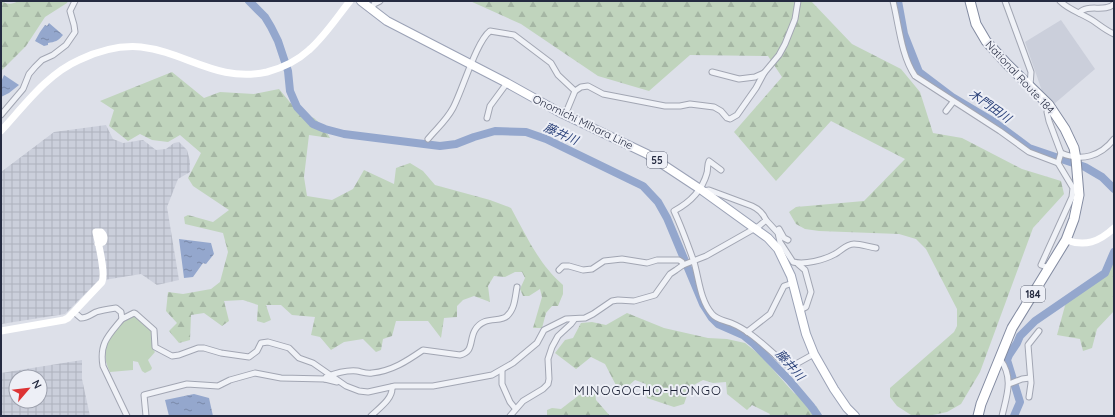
<svg xmlns="http://www.w3.org/2000/svg" width="1115" height="417" viewBox="0 0 1115 417" font-family="Quicksand,'Noto Sans JP',sans-serif">
  <defs>
    <pattern id="industrial-grid" width="8" height="8" patternUnits="userSpaceOnUse"><rect width="8" height="8" fill="#cbcfdb"/><path d="M0 4h8M4 0v8" fill="none" stroke="#aeb2bd"/></pattern>
    <pattern id="forest-firs" width="22" height="20" patternUnits="userSpaceOnUse"><rect width="22" height="20" fill="#c0d4bd"/><path d="M5 1l3.5 6h-7zM16 11l3.5 6h-7z" fill="#a5b6a4"/></pattern>
    <pattern id="water-ripples" width="26" height="14" patternUnits="userSpaceOnUse"><rect width="26" height="14" fill="#94a7cd"/><path d="M2 4q2-2 4 0t4 0M15 11q2-2 4 0t4 0" fill="none" stroke="#7988a8"/></pattern>
  </defs>
  <rect width="100%" height="100%" fill="#dde0e9"/>
  <path fill="#cbcfdb" d="M 1061,20 L 1095,69 L 1054,104 L 1042,91 L 1025,42 Z"/>
  <g fill="url(#industrial-grid)" fill-rule="evenodd">
    <path d="M 106,125 L 113,139 L 123,143 L 143,140 L 156,150 L 166,149 L 174,143 L 179,142 L 187,150 L 190,161 L 190,172 L 178,179 L 167,207 L 179,280 L 157,285 L 141,274 L 98,281 L 65,314 L 1,324 L 1,172 L 54,132 Z"/>
    <path d="M 82,360 L 82,379 L 90,416 L 1,416 L 1,373 ZM 16,377 L 40,377 L 40,401 L 16,401 Z"/>
  </g>
  <path fill="#c0d4bd" d="M 134,315 L 152,330 L 152,348 L 155,352 L 148,360 L 152,368 L 151,370 L 145,373 L 142,371 L 138,362 L 133,361 L 133,370 L 110,372 C 97,346 112,328 134,315 Z"/>
  <g fill="url(#forest-firs)">
    <path d="M 1,1 C 6,4 12,5 18,1 L 68,1 L 67,3 L 45,17 L 26,46 L 2,70 L 1,75 Z"/>
    <path d="M 470,1 L 811,1 L 852,44 L 901,69 L 920,92 L 933,133 L 962,138 L 1022,169 L 1061,181 L 1064,194 L 1033,228 L 980,372 L 961,404 L 947,412 L 928,416 L 911,415 L 897,406 L 890,397 L 890,388 L 954,332 L 957,326 L 957,309 L 926,249 L 916,239 L 899,234 L 819,231 L 805,229 L 796,224 L 789,212 L 796,207 L 864,201 L 905,159 L 831,121 L 776,181 L 734,132 L 782,77 L 768,56 L 690,55 L 649,91 L 598,76 L 521,24 Z"/>
    <path d="M 172,72 L 204,98 L 220,92 L 254,94 L 279,89 L 298,112 L 314,118 L 323,126 L 330,138 L 309,135 L 304,177 L 307,196 L 332,200 L 353,189 L 364,170 L 394,184 L 396,168 L 410,163 L 423,171 L 435,185 L 490,200 L 511,208 C 527,237 538,263 563,285 L 563,294 L 558,306 L 552,306 L 546,313 L 542,328 L 533,328 L 542,297 L 540,289 L 529,296 L 523,296 L 520,289 L 525,278 L 522,272 L 515,272 L 505,277 L 494,276 L 488,286 L 490,302 L 474,296 L 463,300 L 457,306 L 457,317 L 444,318 L 441,338 L 428,321 L 396,321 L 392,336 L 383,339 L 381,350 L 376,352 L 363,339 L 344,342 L 331,350 L 320,337 L 311,335 L 315,317 L 292,315 L 281,305 L 266,305 L 271,320 L 264,323 L 257,321 L 258,305 L 243,300 L 224,301 L 229,321 L 222,326 L 204,313 L 191,315 L 190,340 L 179,343 L 169,331 L 177,323 L 166,311 L 168,292 L 183,294 L 211,289 L 220,282 L 228,252 L 223,233 L 185,224 L 184,217 L 188,215 L 213,222 L 229,210 L 193,186 L 188,178 L 201,153 L 180,135 L 168,142 L 152,140 L 140,134 L 128,141 L 109,126 L 114,110 L 100,101 Z"/>
    <path d="M 1114,259 L 1114,311 L 1097,329 L 1092,348 L 1083,351 L 1080,339 L 1057,335 L 1066,302 L 1105,277 Z"/>
    <path d="M 627,313 L 664,328 L 708,338 L 727,339 L 745,343 L 760,355 L 794,393 L 817,407 L 822,416 L 769,416 L 770,414 L 752,405 L 747,410 L 727,394 L 726,382 L 713,383 L 703,380 L 690,387 L 684,404 L 674,407 L 647,398 L 646,384 L 635,380 L 620,393 L 605,364 L 591,357 L 576,369 L 555,353 L 565,340 L 573,338 L 581,323 L 592,322 L 606,325 Z"/>
    <path d="M 590,389 L 595,392 L 596,400 L 610,416 L 547,416 L 547,410 L 552,408 L 561,409 C 568,404 583,391 590,389 Z"/>
  </g>
  <g fill="url(#water-ripples)">
    <path d="M 49,23 L 63,35 C 58,41 55,42 48,43 L 48,45 L 44,46 L 35,41 L 40,32 L 45,25 L 47,26 Z"/>
    <path d="M 4,75 L 19,85 L 9,93 L 1,97 L 1,82 Z"/>
    <path d="M 179,239 L 211,243 L 214,254 L 206,264 L 203,263 L 193,277 L 184,278 Z"/>
    <path d="M 194,394 L 209,398 L 213,416 L 169,416 L 165,400 Z"/>
  </g>
  <g fill="none" stroke-linecap="round" stroke-linejoin="round">
    <g stroke="#94a7cd" stroke-width="8">
      <path d="M 249,1 L 265,17 L 271,27 L 278,41 L 288,71 L 290,91 L 297,107 L 313,124 L 325,129 L 344,134 L 440,146 L 456,144 L 474,137 L 495,131 L 526,132 L 546,139 L 643,186 L 658,202 L 667,218 L 703,304 L 712,318 L 718,324 L 743,335 L 754,344 L 789,380 L 811,406 L 818,416"/>
      <path d="M 898,1 L 904,34 L 919,72 L 952,97 L 994,122 L 1029,148 L 1085,167 L 1102,177 L 1114,189"/>
      <path d="M 1014,416 L 1020,402 L 1007,360 L 1009,355 L 1017,343 L 1020,336 L 1035,321 L 1105,273 L 1114,252"/>
    </g>
    <defs>
      <g id="street">
        <path d="M 893,1 C 899,25 901,55 915,76 L 1000,131 L 1029,152 L 1058,163"/>
        <path d="M 1005,1 L 1031,72 L 1030,86"/>
        <path d="M 1060,1 C 1070,11 1084,14 1095,22 C 1102,27 1107,31 1114,34"/>
        <path d="M 371,10 L 374,4 L 380,1"/>
        <path d="M 1079,13 C 1088,3 1104,13 1114,4"/>
        <path d="M 712,72 L 739,79 L 755,77 L 764,73 L 779,55 L 785,44 L 795,19 L 798,1"/>
        <path d="M 575,91 L 581,87 L 588,86 L 603,94 L 665,106 L 680,106 L 690,104 L 714,107 L 721,111 L 727,118 L 730,119 L 737,115 L 756,88 L 764,73"/>
        <path d="M 1049,105 L 1047,112 L 1049,121 L 1061,153 L 1058,163 L 1073,188 L 1072,197 L 1041,265 L 1049,268"/>
        <path d="M 946,111 L 953,102"/>
        <path d="M 1,115 L 23,89 L 29,74 L 35,67 L 42,60 L 53,55 L 66,45 L 75,32 L 74,25 L 70,11 L 75,1"/>
        <path d="M 487,118 L 490,106 L 507,83"/>
        <path d="M 428,139 C 437,128 446,121 453,108 C 463,89 476,42 490,31 L 514,35 L 551,63 L 558,75 L 575,91 L 565,115"/>
        <path d="M 1061,153 C 1082,162 1101,156 1114,139"/>
        <path d="M 721,170 L 709,161 C 707,165 708,169 707,173 C 702,191 689,203 674,211 C 682,228 688,245 694,262 C 699,279 700,300 712,314 C 717,320 724,320 731,323 C 753,332 768,350 787,365 L 796,364 L 814,354"/>
        <path d="M 766,220 L 778,233 L 780,242 L 793,262 C 805,265 824,260 835,254 C 841,251 846,244 854,244 C 861,244 869,247 876,248"/>
        <path d="M 779,229 L 784,238 L 788,240"/>
        <path d="M 798,264 L 805,270 L 811,292 L 806,307 L 800,310"/>
        <path d="M 559,270 L 563,266 L 569,266 L 583,270 L 592,269 L 604,261 L 622,259 L 647,263 L 657,260 L 679,260 L 682,262 L 683,265"/>
        <path d="M 74,312 L 81,318 C 87,318 90,315 96,312 C 102,310 109,309 116,308 L 121,312 L 122,319 C 109,335 99,343 103,366 L 127,416"/>
        <path d="M 122,319 L 134,313 L 136,314 L 154,330 L 155,347 L 172,356 L 179,355 L 198,348 L 204,348 L 221,353 L 249,357 L 257,351 L 261,343 L 268,342 L 289,348 L 299,358 L 313,363 L 346,386 L 359,391 L 368,392 L 395,386 L 433,386 L 492,375 L 513,363 L 537,343 L 544,330 L 566,319 L 585,318 L 593,314 L 612,301 L 618,300 L 634,301 L 655,295 L 670,274 L 676,270 L 683,265 L 706,256 L 759,226 L 766,220 C 763,213 759,209 752,206 L 709,190 L 703,191"/>
        <path d="M 747,332 L 770,314 L 784,286 L 793,283"/>
        <path d="M 1000,359 C 1014,378 1007,395 1002,416"/>
        <path d="M 502,370 L 502,384 L 510,402 L 514,407"/>
        <path d="M 325,379 L 326,377 C 336,373 346,370 357,371 C 362,372 367,374 372,373 C 392,371 407,361 423,350 L 460,355 C 474,352 469,340 475,330 C 484,315 500,323 507,316 C 515,309 515,297 517,287"/>
        <path d="M 1009,384 L 1022,379 L 1030,378"/>
        <path d="M 1029,397 L 1031,383 L 1028,345 L 1039,331"/>
        <path d="M 146,416 L 144,395 L 187,384 L 218,386 L 230,380 L 255,373 L 281,378 L 325,379 L 337,382"/>
        <path d="M 371,416 C 379,408 393,399 392,387"/>
        <path d="M 510,416 L 523,401 L 543,389 L 548,384 L 549,379 L 548,359 L 552,347 L 558,336 L 571,324 L 574,320"/>
      </g>
      <path id="primary" d="M 361,1 L 387,21 L 507,83 L 559,112 L 647,154 L 703,191 L 768,238 L 778,249 L 791,276 L 806,334 L 814,354 L 834,389 L 847,408 L 855,416"/>
      <path id="highway" d="M 970,1 L 976,24 L 986,41 L 1007,64 L 1049,105 L 1065,129 L 1074,148 L 1076,159 L 1079,195 L 1074,219 L 1066,240 L 1012,328 L 981,404 L 978,416"/>
    </defs>
    <use href="#street" stroke="#a2a6b3" stroke-width="7"/>
    <use href="#primary" stroke="#9ba2b6" stroke-width="10"/>
    <use href="#highway" stroke="#838ba1" stroke-width="11"/>
    <use href="#street" stroke="#f0f2f7" stroke-width="5"/>
    <g stroke="#fff" stroke-width="7">
      <path d="M 1,131 C 24,106 47,74 79,60 C 98,51 119,45 141,47 C 186,52 217,83 267,72 C 282,68 297,61 309,50 C 325,36 337,17 350,1"/>
      <path d="M 1066,240 C 1085,247 1099,242 1114,228"/>
      <path d="M 1,331 L 64,320 L 68,318 L 102,282 C 106,272 98,243 96,232 L 101,232 C 104,235 105,238 103,242 L 98,244"/>
    </g>
    <use href="#primary" stroke="#fff" stroke-width="8"/>
    <use href="#highway" stroke="#fff" stroke-width="9"/>
  </g>
  <g text-anchor="middle" stroke-width="4" stroke-linejoin="round" paint-order="stroke">
    <g fill="#edeff6" stroke="#616677" stroke-width="1">
      <rect x="647" y="152" width="20" height="16" rx="3"/>
      <rect x="1021" y="286" width="24" height="16" rx="3"/>
    </g>
    <g font-size="10" font-weight="bold" fill="#252b41">
      <text x="657" y="164">55</text>
      <text x="1033" y="298">184</text>
    </g>
    <g font-size="11" fill="#252b41" stroke="#edeff6">
      <text transform="translate(1020 77) rotate(47)" y="4">National Route 184</text>
      <text transform="translate(583 122) rotate(26)" y="4">Onomichi Mihara Line</text>
    </g>
    <g font-size="12" font-style="italic" fill="#2b427a" stroke="#edeff6">
      <text transform="translate(990 106) rotate(35)" y="4">木門田川</text>
      <text transform="translate(561 134) rotate(24)" y="4">藤井川</text>
      <text transform="translate(790 365) rotate(48)" y="4">藤井川</text>
    </g>
    <g font-size="13" letter-spacing="1" fill="#171d32" stroke="#edeff6">
      <text x="648" y="395">MINOGOCHO-HONGO</text>
    </g>
  </g>
  <rect width="1115" height="417" fill="none" stroke="#252b41" stroke-width="4"/>
  <g transform="translate(28 389) rotate(62)"><circle r="19" fill="#edeff6" stroke="#9da1ae"/>
  <path d="M0-3L7 15L0 10L-7 15Z" fill="#dd3334"/>
  <text y="-6" font-size="11" font-weight="bold" text-anchor="middle" fill="#252b41">N</text>
  </g>
</svg>
